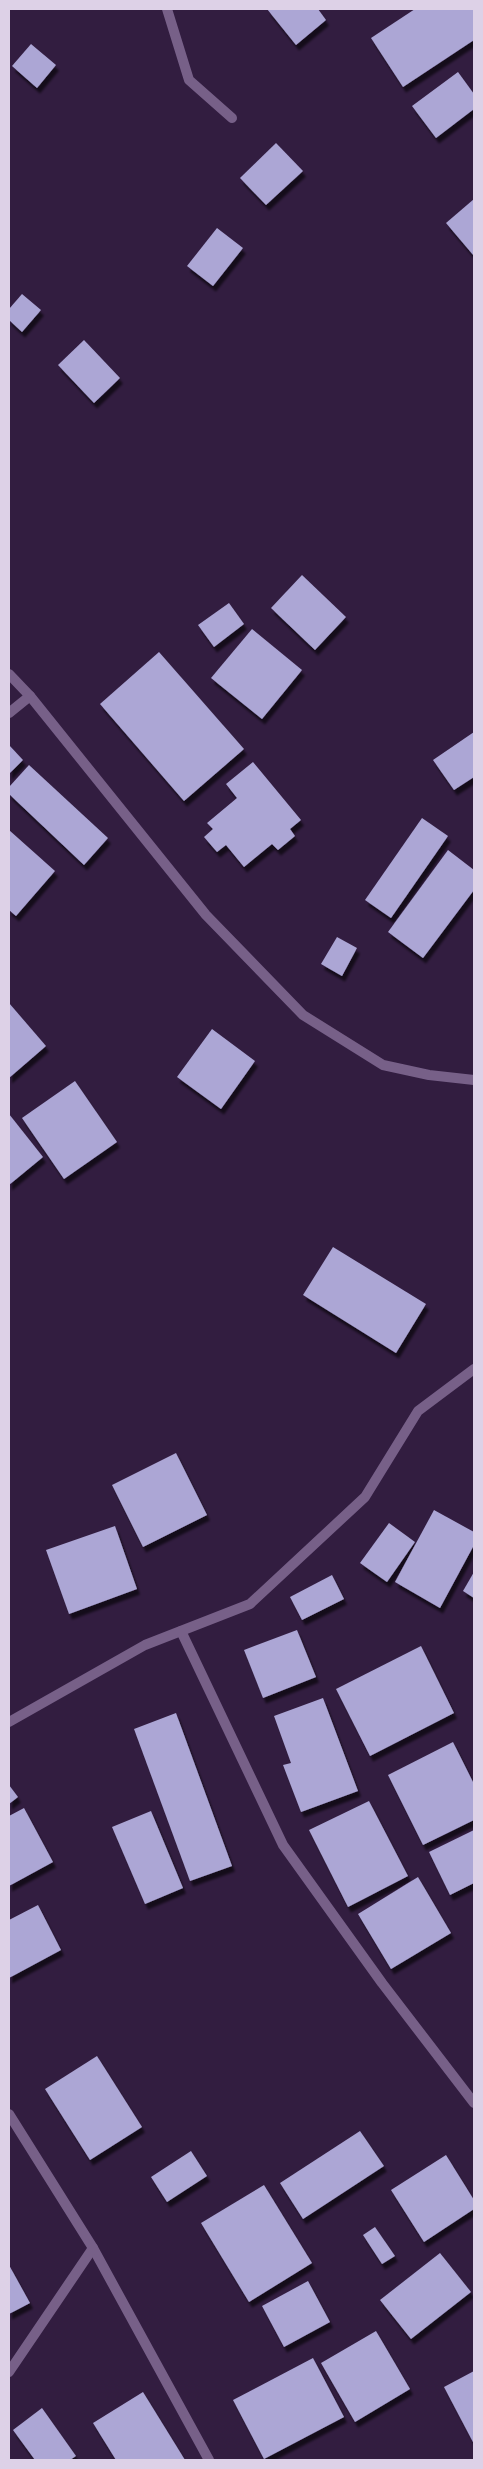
<svg xmlns="http://www.w3.org/2000/svg" width="483" height="2469" viewBox="0 0 483 2469" font-family="'Work Sans',sans-serif">
  <defs>
    <filter id="shadow"><feDropShadow dx="3" dy="5.5" stdDeviation="1" flood-color="#0009"/></filter>
  </defs>
  <rect width="100%" height="100%" fill="#321d40"/>
  <g fill="#aca6d5" filter="url(#shadow)">
    <path d="M 267,9 L 318,9 L 326,20 L 296,45 Z"/>
    <path d="M 415,9 L 474,9 L 474,40 L 403,87 L 371,38 Z"/>
    <path d="M 31,44 L 56,65 L 37,88 L 12,66 Z"/>
    <path d="M 458,72 L 474,94 L 474,109 L 436,138 L 412,106 Z"/>
    <path d="M 276,143 L 303,171 L 266,205 L 240,178 Z"/>
    <path d="M 474,199 L 474,256 L 446,223 Z"/>
    <path d="M 217,228 L 243,248 L 213,286 L 187,266 Z"/>
    <path d="M 22,294 L 41,310 L 22,332 L 9,320 L 9,309 Z"/>
    <path d="M 84,340 L 120,378 L 94,403 L 58,365 Z"/>
    <path d="M 302,575 L 346,617 L 315,650 L 271,608 Z"/>
    <path d="M 229,603 L 244,624 L 214,647 L 198,625 Z"/>
    <path d="M 252,629 L 302,670 L 262,719 L 211,678 Z"/>
    <path d="M 159,652 L 244,749 L 184,801 L 100,704 Z"/>
    <path d="M 474,732 L 474,777 L 454,790 L 433,760 Z"/>
    <path d="M 9,745 L 23,760 L 9,774 Z"/>
    <path d="M 253,762 L 301,820 L 290,829 L 295,836 L 278,850 L 272,844 L 244,867 L 226,845 L 217,852 L 204,837 L 213,829 L 207,823 L 237,798 L 226,784 Z"/>
    <path d="M 29,765 L 108,838 L 84,865 L 9,794 L 9,787 Z"/>
    <path d="M 422,818 L 448,836 L 391,918 L 365,900 Z"/>
    <path d="M 9,830 L 55,871 L 16,916 L 9,910 Z"/>
    <path d="M 448,850 L 474,870 L 474,890 L 423,958 L 388,932 Z"/>
    <path d="M 337,937 L 357,948 L 342,976 L 321,964 Z"/>
    <path d="M 9,1003 L 46,1046 L 9,1078 Z"/>
    <path d="M 212,1029 L 255,1061 L 221,1109 L 177,1077 Z"/>
    <path d="M 75,1081 L 117,1142 L 64,1179 L 22,1118 Z"/>
    <path d="M 9,1114 L 43,1157 L 9,1185 Z"/>
    <path d="M 333,1247 L 426,1304 L 396,1353 L 303,1295 Z"/>
    <path d="M 176,1453 L 207,1515 L 143,1547 L 112,1485 Z"/>
    <path d="M 434,1510 L 474,1532 L 474,1545 L 440,1608 L 395,1582 Z"/>
    <path d="M 389,1523 L 415,1542 L 387,1582 L 360,1563 Z"/>
    <path d="M 115,1526 L 137,1589 L 69,1614 L 46,1550 Z"/>
    <path d="M 474,1572 L 474,1598 L 463,1591 Z"/>
    <path d="M 332,1575 L 344,1599 L 302,1620 L 290,1597 Z"/>
    <path d="M 297,1630 L 316,1677 L 263,1698 L 244,1650 Z"/>
    <path d="M 421,1646 L 454,1713 L 370,1756 L 336,1689 Z"/>
    <path d="M 323,1698 L 358,1791 L 301,1812 L 283,1765 L 291,1763 L 274,1716 Z"/>
    <path d="M 176,1713 L 232,1866 L 190,1881 L 134,1729 Z"/>
    <path d="M 453,1742 L 474,1784 L 474,1820 L 423,1845 L 388,1775 Z"/>
    <path d="M 9,1785 L 18,1797 L 9,1804 Z"/>
    <path d="M 369,1801 L 408,1876 L 348,1907 L 309,1830 Z"/>
    <path d="M 24,1808 L 53,1862 L 9,1886 L 9,1816 Z"/>
    <path d="M 151,1811 L 183,1888 L 145,1904 L 112,1827 Z"/>
    <path d="M 474,1830 L 474,1883 L 450,1895 L 429,1852 Z"/>
    <path d="M 418,1877 L 451,1933 L 391,1969 L 358,1914 Z"/>
    <path d="M 38,1905 L 61,1950 L 9,1978 L 9,1920 Z"/>
    <path d="M 97,2056 L 142,2127 L 90,2160 L 45,2089 Z"/>
    <path d="M 360,2131 L 384,2166 L 303,2219 L 280,2183 Z"/>
    <path d="M 191,2151 L 207,2176 L 167,2202 L 151,2177 Z"/>
    <path d="M 446,2155 L 474,2200 L 474,2209 L 424,2242 L 391,2190 Z"/>
    <path d="M 264,2185 L 312,2263 L 249,2302 L 201,2223 Z"/>
    <path d="M 375,2227 L 395,2256 L 382,2264 L 363,2235 Z"/>
    <path d="M 440,2253 L 471,2292 L 411,2339 L 380,2300 Z"/>
    <path d="M 9,2265 L 30,2303 L 9,2314 Z"/>
    <path d="M 308,2281 L 330,2322 L 284,2347 L 262,2306 Z"/>
    <path d="M 376,2331 L 410,2389 L 355,2422 L 321,2363 Z"/>
    <path d="M 313,2358 L 344,2417 L 264,2459 L 233,2400 Z"/>
    <path d="M 474,2371 L 474,2444 L 444,2387 Z"/>
    <path d="M 143,2392 L 185,2460 L 116,2460 L 93,2423 Z"/>
    <path d="M 42,2408 L 76,2456 L 70,2460 L 35,2460 L 13,2430 Z"/>
  </g>
  <g fill="none" stroke-linecap="round" stroke-linejoin="round">
    <g stroke="#776088" stroke-width="10">
      <path d="M 167,9 L 189,80 L 232,118"/>
      <path d="M 9,674 L 30,696 L 206,915 L 303,1015 L 383,1065 L 429,1075 L 474,1080"/>
      <path d="M 9,713 L 30,696"/>
      <path d="M 181,1631 L 283,1845 L 382,1983 L 474,2103"/>
      <path d="M 9,1722 L 145,1645 L 250,1604 L 365,1497 L 418,1411 L 474,1369"/>
      <path d="M 9,2114 L 93,2248 L 209,2460"/>
      <path d="M 9,2372 L 93,2248"/>
    </g>
  </g>
  <rect width="483" height="2469" fill="none" stroke="#ddd1e7" stroke-width="20"/>
</svg>
